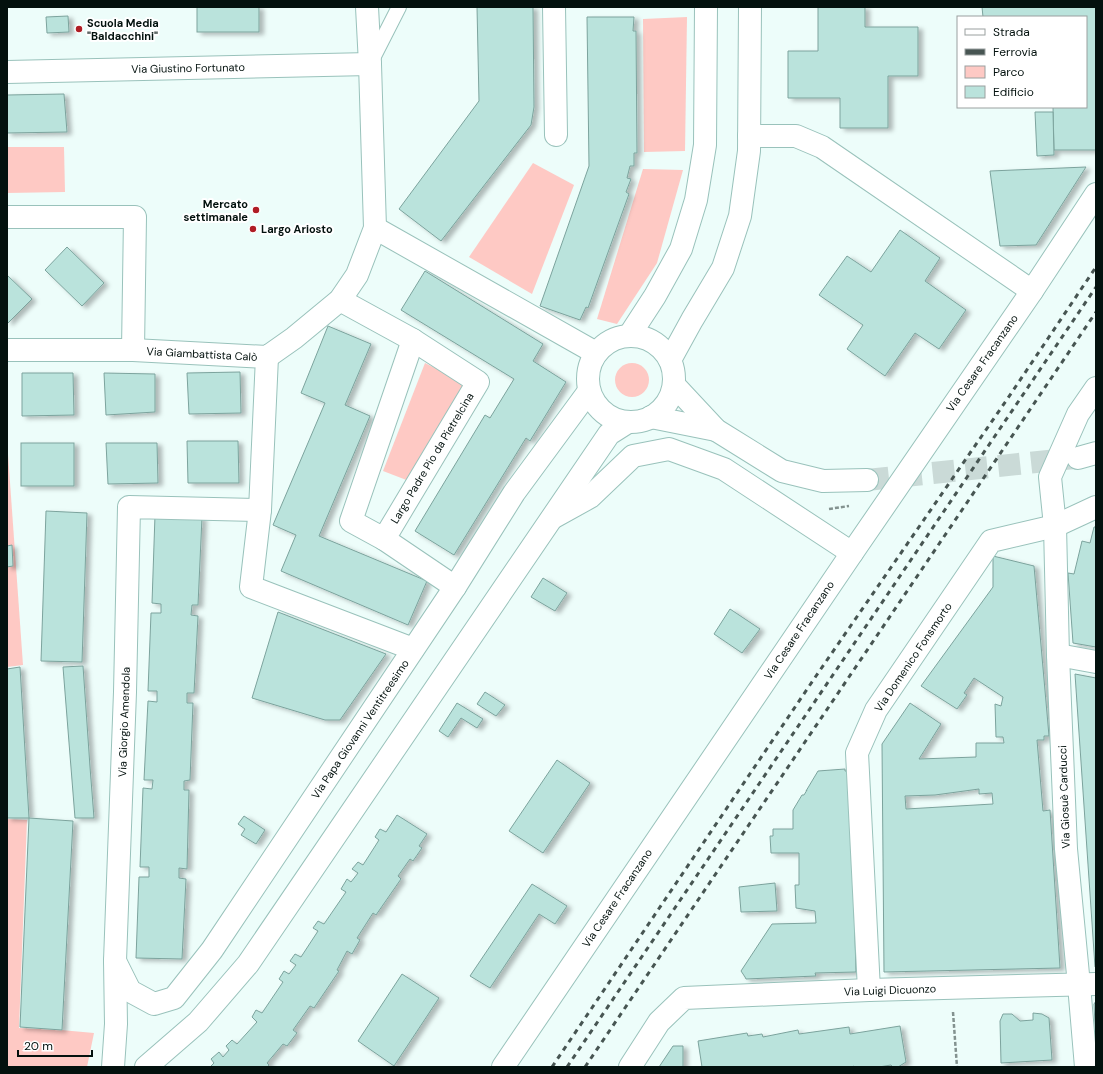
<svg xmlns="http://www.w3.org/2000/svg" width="1103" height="1074" viewBox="0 0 1103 1074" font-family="'DM Sans',sans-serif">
  <defs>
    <filter id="shadow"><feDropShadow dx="4.5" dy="2.5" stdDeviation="2" flood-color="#0004"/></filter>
  </defs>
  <rect width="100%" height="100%" fill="#edfdfa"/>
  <g fill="#fec9c4">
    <path d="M 687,17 L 685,151 L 644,152 L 643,19 Z"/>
    <path d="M 7,147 L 64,147 L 65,192 L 7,193 Z"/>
    <path d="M 533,163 L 574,185 L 532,294 L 469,257 Z"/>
    <path d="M 643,169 L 683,170 L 657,263 L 617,324 L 597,319 Z"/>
    <path d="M 425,363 L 467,384 L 409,481 L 383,471 Z"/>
    <circle cx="632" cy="380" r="17"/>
    <path d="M 7,454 L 8,454 L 23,665 L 7,667 Z"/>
    <path d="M 7,819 L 27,820 L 19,1028 L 61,1030 L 94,1033 L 87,1067 L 7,1067 Z"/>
  </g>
  <g fill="#bae3dc" stroke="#7ca39d" fill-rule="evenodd" filter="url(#shadow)">
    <rect x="197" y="7" width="62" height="25"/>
    <path d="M 477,7 L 533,7 L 534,107 L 531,125 L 441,241 L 399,209 L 479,101 Z"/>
    <path d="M 818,7 L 865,7 L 865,27 L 918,27 L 918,76 L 888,76 L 888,128 L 840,128 L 840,98 L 788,98 L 788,51 L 818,51 Z"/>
    <path d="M 982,7 L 1096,7 L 1096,150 L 1054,150 L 1053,107 L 1086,107 L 1086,17 L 983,17 Z"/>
    <path d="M 68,16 L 69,32 L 47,33 L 46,17 Z"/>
    <path d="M 587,17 L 634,17 L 633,31 L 636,31 L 637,153 L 634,153 L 634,166 L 630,166 L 627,178 L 631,179 L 626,192 L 629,194 L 588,308 L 586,307 L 580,320 L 540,306 L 589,166 Z"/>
    <path d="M 64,94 L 67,132 L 7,133 L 7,95 Z"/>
    <path d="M 1035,112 L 1053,112 L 1054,155 L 1037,156 Z"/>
    <path d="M 1086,167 L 1036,245 L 1000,246 L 990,171 Z"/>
    <path d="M 900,230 L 940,258 L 925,281 L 966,310 L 939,349 L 915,333 L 885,376 L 847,349 L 863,325 L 819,295 L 847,256 L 871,272 Z"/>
    <path d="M 67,247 L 104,283 L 82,306 L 45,270 Z"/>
    <path d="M 425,271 L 543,344 L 533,361 L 566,382 L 530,441 L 526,438 L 454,555 L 415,531 L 485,415 L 490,418 L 514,379 L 401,310 Z"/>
    <path d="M 7,275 L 32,299 L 8,323 L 7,321 Z"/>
    <path d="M 328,326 L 371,344 L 345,405 L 370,416 L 319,536 L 427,581 L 408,625 L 281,571 L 296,535 L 273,525 L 325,403 L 301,393 Z"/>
    <path d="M 240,372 L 241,413 L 189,414 L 187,373 Z"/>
    <path d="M 22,373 L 73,373 L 74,415 L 22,416 Z"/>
    <path d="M 104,373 L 155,374 L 155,412 L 106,415 Z"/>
    <path d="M 187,441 L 238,441 L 239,483 L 188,483 Z"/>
    <rect x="21" y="443" width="53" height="43"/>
    <path d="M 106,443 L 157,443 L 158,483 L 108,484 Z"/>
    <path d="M 46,511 L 87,513 L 82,662 L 41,661 Z"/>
    <path d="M 155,515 L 202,517 L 198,605 L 192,605 L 191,615 L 198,616 L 194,693 L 187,693 L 187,703 L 193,703 L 190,780 L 184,781 L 184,790 L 189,790 L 187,869 L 179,868 L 179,878 L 186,879 L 182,959 L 136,958 L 139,877 L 149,877 L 149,867 L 140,867 L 143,788 L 152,789 L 153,780 L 144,780 L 148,701 L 157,702 L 157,691 L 148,691 L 151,613 L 161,613 L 161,604 L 152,603 Z"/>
    <path d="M 1094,527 L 1096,527 L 1096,647 L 1073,643 L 1068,573 L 1074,574 L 1082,541 L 1090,543 Z"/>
    <path d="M 12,545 L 13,566 L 7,567 L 7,546 Z"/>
    <path d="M 993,556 L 1034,566 L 1049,736 L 1044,736 L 1044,740 L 1037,740 L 1043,811 L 1050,810 L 1060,968 L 884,972 L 882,744 L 910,703 L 941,724 L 919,759 L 976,757 L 976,743 L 1004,743 L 1003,737 L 996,737 L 995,704 L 1001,706 L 1003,697 L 974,678 L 964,693 L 967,695 L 957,709 L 921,686 L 993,587 ZM 979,789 L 979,794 L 992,793 L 993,804 L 906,809 L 905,796 L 935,795 Z"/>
    <path d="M 543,578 L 567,593 L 555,611 L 531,597 Z"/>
    <path d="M 730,609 L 760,629 L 742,653 L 714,634 Z"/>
    <path d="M 278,612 L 386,654 L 340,720 L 325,720 L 252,698 Z"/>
    <path d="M 83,666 L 90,767 L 94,818 L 75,818 L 63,667 Z"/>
    <path d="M 20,667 L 29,818 L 7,818 L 7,669 Z"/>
    <path d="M 1075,674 L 1096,678 L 1096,967 L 1095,967 Z"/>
    <path d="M 485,692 L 505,705 L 496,716 L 477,704 Z"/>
    <path d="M 457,703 L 483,719 L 477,728 L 461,718 L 448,737 L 439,731 Z"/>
    <path d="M 557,760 L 590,783 L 543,853 L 509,831 Z"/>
    <path d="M 845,769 L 845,771 L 850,771 L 856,972 L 815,973 L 816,976 L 746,979 L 745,977 L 741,971 L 772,924 L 816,923 L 815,911 L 796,908 L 795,885 L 799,885 L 799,853 L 771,853 L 770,836 L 773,836 L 773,829 L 793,829 L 793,810 L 802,795 L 804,795 L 807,790 L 806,791 L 818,771 Z"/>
    <path d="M 397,815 L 427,834 L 419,846 L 422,848 L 413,861 L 410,859 L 398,876 L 401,879 L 376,915 L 373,913 L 357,938 L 360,940 L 352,954 L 347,951 L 337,970 L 339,971 L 314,1008 L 310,1006 L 293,1030 L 297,1033 L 287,1046 L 283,1044 L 267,1063 L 269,1065 L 267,1067 L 210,1067 L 214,1063 L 211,1059 L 219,1052 L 223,1057 L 229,1050 L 226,1046 L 232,1040 L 237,1044 L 257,1022 L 252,1017 L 256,1010 L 262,1013 L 283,982 L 279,979 L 284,971 L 289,974 L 296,965 L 290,961 L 295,954 L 301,957 L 318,931 L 313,928 L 318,921 L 324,924 L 346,892 L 341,889 L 347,879 L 351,882 L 358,873 L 352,869 L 358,862 L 363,865 L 379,840 L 375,837 L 380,829 L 386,832 Z"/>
    <path d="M 244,816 L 265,830 L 256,844 L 241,835 L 245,829 L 238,824 Z"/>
    <path d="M 29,818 L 73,821 L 62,1030 L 20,1027 Z"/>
    <path d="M 775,883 L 777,911 L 741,912 L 739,887 Z"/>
    <path d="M 532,884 L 567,906 L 555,924 L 539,914 L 490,988 L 470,976 Z"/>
    <path d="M 402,974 L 439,998 L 394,1066 L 358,1041 Z"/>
    <path d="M 1096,1001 L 1096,1045 L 1094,1004 Z"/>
    <path d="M 1033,1013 L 1042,1014 L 1049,1018 L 1052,1060 L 1001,1063 L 1000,1021 L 1003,1014 L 1012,1014 L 1020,1021 L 1033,1020 Z"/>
    <path d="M 900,1026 L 906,1062 L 898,1067 L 893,1067 L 891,1065 L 879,1067 L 854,1067 L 854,1066 L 852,1067 L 803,1067 L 803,1066 L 802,1067 L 702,1067 L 698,1041 L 747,1033 L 748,1036 L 762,1034 L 763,1037 L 798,1030 L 799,1034 L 849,1027 L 850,1034 Z"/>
    <path d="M 673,1046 L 683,1046 L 683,1067 L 659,1067 Z"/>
  </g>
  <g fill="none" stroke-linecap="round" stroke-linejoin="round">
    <path stroke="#cadad7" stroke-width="22" stroke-dasharray="22 11" stroke-linecap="butt" d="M 867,480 L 1075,458"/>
    <defs>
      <path id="service" d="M 371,62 L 399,7"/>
      <g id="minor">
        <path d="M 554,7 L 556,135"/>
        <path d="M 7,72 L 370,64"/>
        <path d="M 749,136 L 796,136 L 822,147 L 1032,291"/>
        <path d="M 7,217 L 135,217 L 133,350"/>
        <path d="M 375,228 L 596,353"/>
        <path d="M 340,300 L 413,340 L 478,382 L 384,539 L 455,587"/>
        <circle cx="631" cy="379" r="43"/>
        <path d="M 629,336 L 655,296 L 681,249 L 696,200 L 705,145 L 706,7"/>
        <path d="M 7,350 L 133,350 L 267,357 L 294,338 L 340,300 L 357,275 L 375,228 L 370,64 L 367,7"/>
        <path d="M 267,357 L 260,510 L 251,587 L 413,649"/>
        <path d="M 670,360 L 692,320 L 723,268 L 740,216 L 749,151 L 750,7"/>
        <path d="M 674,385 L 716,430 L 782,471 L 823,481 L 867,480"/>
        <path d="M 651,417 L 716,430"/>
        <path d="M 1078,458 L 1096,453"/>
        <path d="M 554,517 L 590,497 L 633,456 L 669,449 L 724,469 L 852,553"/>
        <path d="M 384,539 L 351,521 L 413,340"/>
        <path d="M 1058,655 L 1096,662"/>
        <path d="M 115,961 L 130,991 L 154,1004 L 174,998 L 212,950 L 455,587 L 514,493 L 589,391"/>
        <path d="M 869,990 L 857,753 L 876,710 L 991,541 L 1055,526 L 1096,507"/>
        <path d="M 113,1067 L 116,1024 L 115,961 L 125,692 L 129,507 L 260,510"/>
        <path d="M 146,1067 L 198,1022 L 248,964 L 609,434 L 628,422"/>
        <path d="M 630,1067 L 659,1022 L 684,998 L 869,990 L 1096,984"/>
        <path d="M 1086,1067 L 1079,985 L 1066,849 L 1058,655 L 1055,526 L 1050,477 L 1078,414 L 1096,388"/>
      </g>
      <path id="tertiary" d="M 503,1067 L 852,553 L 1032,291 L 1096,194"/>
    </defs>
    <use href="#service" stroke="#99c2bb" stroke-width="16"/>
    <use href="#minor" stroke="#99c2bb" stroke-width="24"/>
    <use href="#tertiary" stroke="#99c2bb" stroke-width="24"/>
    <g stroke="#83928f" stroke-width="2.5" stroke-dasharray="4 2" stroke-linecap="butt">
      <path d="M 829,509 L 849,506"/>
      <path d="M 953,1012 L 957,1067"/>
    </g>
    <use href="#service" stroke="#fff" stroke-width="14"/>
    <use href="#minor" stroke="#fff" stroke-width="22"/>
    <use href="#tertiary" stroke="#fff" stroke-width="22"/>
    <g stroke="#475552" stroke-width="3" stroke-dasharray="5 5" stroke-linecap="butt">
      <path d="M 552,1067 L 816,676 L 1008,398 L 1096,267"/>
      <path d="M 567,1067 L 1096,287"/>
      <path d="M 585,1067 L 1096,312"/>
    </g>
  </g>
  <g fill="#af1c24" stroke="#fff" stroke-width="1.5">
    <circle cx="79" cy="29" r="4"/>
    <circle cx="256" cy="210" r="4"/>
    <circle cx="253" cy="229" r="4"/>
  </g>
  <g text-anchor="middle" stroke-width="4" stroke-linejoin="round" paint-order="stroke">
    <g font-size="11" font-weight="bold" fill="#03110e" stroke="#fff" text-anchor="start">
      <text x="87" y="27">Scuola Media<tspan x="87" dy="13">"Baldacchini"</tspan></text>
      <text x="248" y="208" text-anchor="end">Mercato<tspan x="248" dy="13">settimanale</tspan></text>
      <text x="261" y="233">Largo Ariosto</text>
    </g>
    <g font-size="11" fill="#03110e" stroke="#fff">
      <text transform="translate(188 68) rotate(-1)" y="4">Via Giustino Fortunato</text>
      <text transform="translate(202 354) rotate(3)" y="4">Via Giambattista Calò</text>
      <text transform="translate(982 363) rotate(-55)" y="4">Via Cesare Fracanzano</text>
      <text transform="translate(432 458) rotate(-59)" y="4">Largo Padre Pio da Pietrelcina</text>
      <text transform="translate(799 630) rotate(-56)" y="4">Via Cesare Fracanzano</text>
      <text transform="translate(913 657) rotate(-56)" y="4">Via Domenico Fonsmorto</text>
      <text transform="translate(124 722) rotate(-88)" y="4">Via Giorgio Amendola</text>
      <text transform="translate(360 729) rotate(-56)" y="4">Via Papa Giovanni Ventitreesimo</text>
      <text transform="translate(1064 797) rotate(-92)" y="4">Via Giosuè Carducci</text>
      <text transform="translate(617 898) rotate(-56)" y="4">Via Cesare Fracanzano</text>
      <text transform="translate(890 990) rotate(-2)" y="4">Via Luigi Dicuonzo</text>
    </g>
  </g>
  <rect width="1103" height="1074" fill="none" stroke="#03110e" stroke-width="16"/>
  <rect x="957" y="16" width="130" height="92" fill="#ffffff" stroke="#9aa09f"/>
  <rect x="965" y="29" width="20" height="6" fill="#ffffff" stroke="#9aa09f"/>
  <text x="993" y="36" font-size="12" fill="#03110e">Strada</text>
  <rect x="965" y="49" width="20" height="6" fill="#475552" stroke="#9aa09f"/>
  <text x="993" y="56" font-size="12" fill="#03110e">Ferrovia</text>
  <rect x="965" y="66" width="20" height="12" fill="#fec9c4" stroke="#9aa09f"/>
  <text x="993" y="76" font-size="12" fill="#03110e">Parco</text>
  <rect x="965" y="86" width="20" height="12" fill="#bae3dc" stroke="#9aa09f"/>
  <text x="993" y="96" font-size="12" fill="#03110e">Edificio</text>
  <path d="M18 1050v6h74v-6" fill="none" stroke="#03110e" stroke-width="2"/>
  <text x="24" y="1050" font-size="12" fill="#03110e" stroke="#ffffff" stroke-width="3" paint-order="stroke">20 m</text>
</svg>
